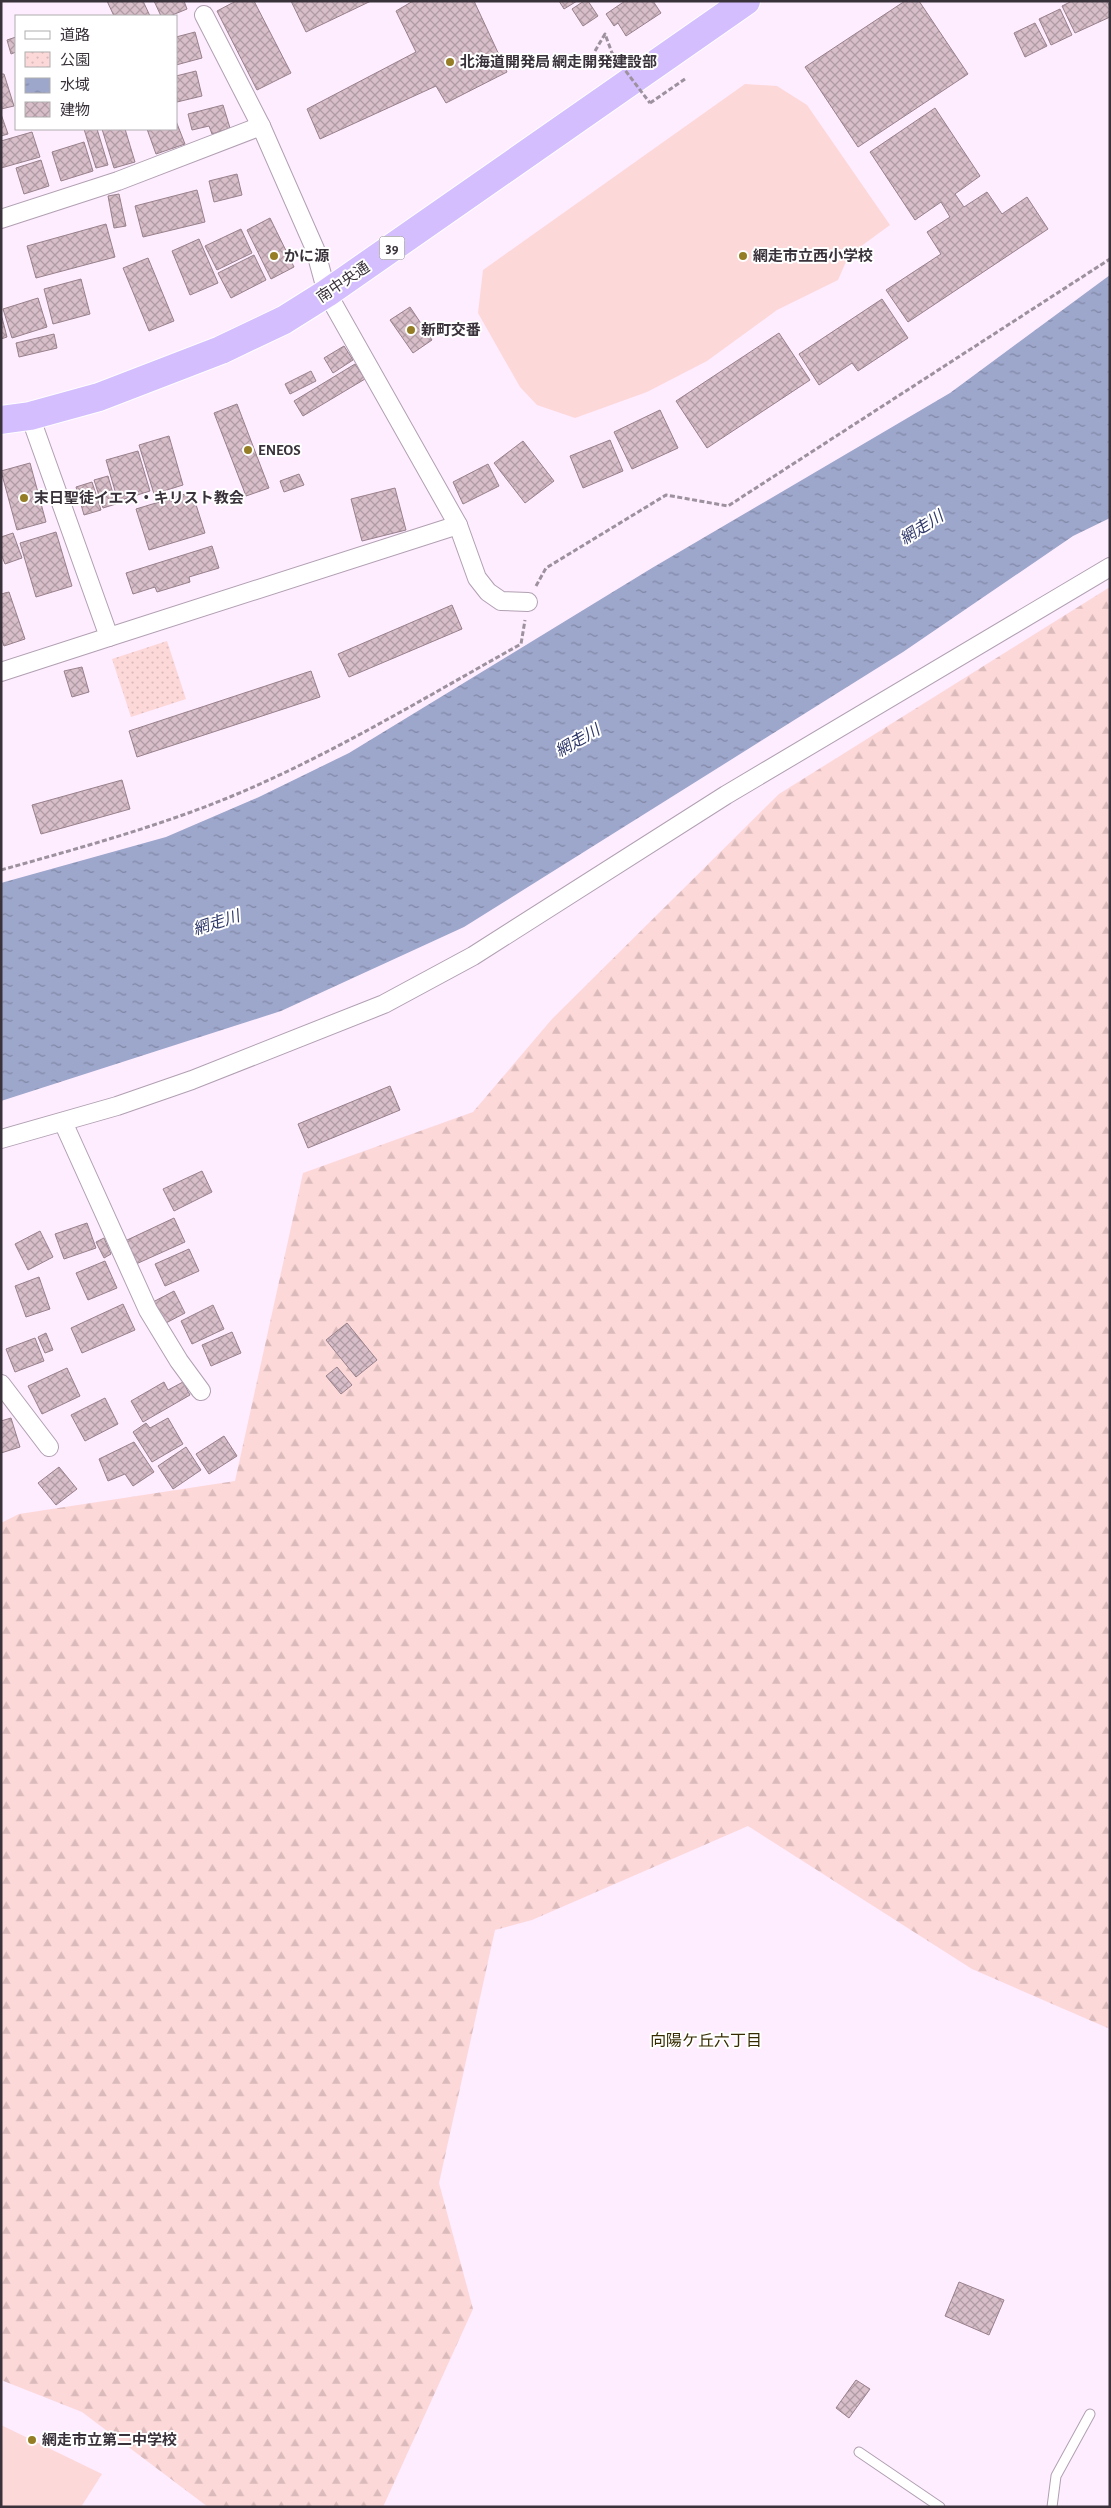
<svg xmlns="http://www.w3.org/2000/svg" width="1111" height="2508" viewBox="0 0 1111 2508" font-family="'Alegreya Sans','Noto Sans JP',sans-serif">
  <defs>
    <pattern id="forest-firs" width="22" height="20" patternUnits="userSpaceOnUse" patternTransform="scale(1.25)"><rect width="22" height="20" fill="#fdd8d9"/><path d="M5 1l3.5 6h-7zM16 11l3.5 6h-7z" fill="#dababb"/></pattern>
    <pattern id="park-dots" width="8" height="8" patternUnits="userSpaceOnUse" patternTransform="scale(1.25)"><rect width="8" height="8" fill="#fdd8d9"/><path d="M2 2h.1M6 6h.1" fill="none" stroke="#dababb" stroke-width="1.8" stroke-linecap="round"/></pattern>
    <pattern id="water-ripples" width="26" height="14" patternUnits="userSpaceOnUse" patternTransform="scale(1.25)"><rect width="26" height="14" fill="#9da6cb"/><path d="M2 4q2-2 4 0t4 0M15 11q2-2 4 0t4 0" fill="none" stroke="#8188a6"/></pattern>
    <pattern id="building-cross-hatch" width="8" height="8" patternUnits="userSpaceOnUse" patternTransform="scale(1.25)"><rect width="8" height="8" fill="#d8bec9"/><path d="M0 0l8 8M0 8l8-8" fill="none" stroke="#b09ba4"/></pattern>
  </defs>
  <rect width="100%" height="100%" fill="#feecff"/>
  <path fill="url(#forest-firs)" d="M 1110,587 L 1110,2029 L 972,1969 L 748,1826 L 532,1920 L 495,1930 L 439,2183 L 473,2309 L 383,2507 L 208,2507 L 82,2412 L 1,2380 L 1,1523 L 19,1514 L 235,1481 L 303,1173 L 473,1112 L 552,1019 L 779,794 Z"/>
  <path fill="url(#park-dots)" d="M 167,641 L 186,699 L 131,717 L 112,659 Z"/>
  <g fill="#fdd8d9">
    <path d="M 745,84 L 777,86 L 807,105 L 890,225 L 849,255 L 838,280 L 777,310 L 707,361 L 647,392 L 575,418 L 537,405 L 520,387 L 478,313 L 483,270 Z"/>
    <path d="M 1,2425 L 102,2474 L 81,2507 L 1,2507 Z"/>
  </g>
  <path fill="url(#water-ripples)" d="M 1110,275 L 1110,518 L 1073,536 L 903,652 L 464,927 L 281,1011 L 1,1101 L 1,883 L 166,837 L 259,797 L 349,753 L 652,568 L 950,393 Z"/>
  <g fill="url(#building-cross-hatch)" stroke="#98818b">
    <path d="M 107,1 L 143,1 L 150,16 L 114,16 Z"/>
    <path d="M 154,1 L 184,1 L 187,9 L 170,16 L 161,16 Z"/>
    <path d="M 236,1 L 254,1 L 291,73 L 257,90 L 217,11 Z"/>
    <path d="M 291,1 L 371,1 L 306,32 Z"/>
    <path d="M 413,1 L 474,1 L 507,72 L 446,103 L 436,86 L 320,139 L 307,109 L 416,52 L 396,11 Z"/>
    <path d="M 559,1 L 577,1 L 564,9 Z"/>
    <path d="M 584,1 L 588,1 L 598,16 L 583,26 L 572,9 Z"/>
    <path d="M 625,1 L 653,1 L 661,13 L 626,36 L 618,23 L 614,26 L 606,14 Z"/>
    <path d="M 905,1 L 919,1 L 968,74 L 858,147 L 805,67 Z"/>
    <path d="M 1072,1 L 1107,1 L 1110,7 L 1110,17 L 1075,33 L 1062,6 Z"/>
    <path d="M 1060,9 L 1072,35 L 1051,45 L 1039,19 Z"/>
    <path d="M 1035,23 L 1047,46 L 1025,57 L 1014,33 Z"/>
    <path d="M 195,32 L 202,58 L 176,65 L 176,37 Z"/>
    <path d="M 16,37 L 16,52 L 11,54 L 7,40 Z"/>
    <path d="M 196,71 L 202,96 L 177,102 L 176,76 Z"/>
    <path d="M 1,74 L 4,74 L 14,106 L 1,109 Z"/>
    <path d="M 223,105 L 230,128 L 212,134 L 209,126 L 192,130 L 188,114 Z"/>
    <path d="M 935,108 L 980,176 L 955,194 L 964,207 L 987,192 L 1002,214 L 1027,197 L 1048,229 L 908,322 L 886,290 L 941,254 L 927,232 L 950,217 L 941,202 L 915,220 L 870,152 Z"/>
    <path d="M 1,114 L 8,134 L 1,136 Z"/>
    <path d="M 176,121 L 185,144 L 156,154 L 147,129 L 176,129 Z"/>
    <path d="M 84,129 L 97,129 L 108,165 L 96,168 Z"/>
    <path d="M 102,129 L 125,129 L 135,162 L 114,168 Z"/>
    <path d="M 32,132 L 40,157 L 1,168 L 1,141 Z"/>
    <path d="M 84,142 L 93,171 L 61,181 L 52,152 Z"/>
    <path d="M 41,160 L 49,186 L 24,194 L 16,168 Z"/>
    <path d="M 237,174 L 242,195 L 214,202 L 209,181 Z"/>
    <path d="M 197,190 L 205,222 L 143,237 L 135,206 Z"/>
    <path d="M 119,194 L 126,226 L 114,228 L 108,196 Z"/>
    <path d="M 270,218 L 294,267 L 271,279 L 247,230 Z"/>
    <path d="M 106,224 L 115,257 L 36,278 L 27,246 Z"/>
    <path d="M 241,229 L 252,253 L 217,270 L 205,246 Z"/>
    <path d="M 199,239 L 218,283 L 190,295 L 172,251 Z"/>
    <path d="M 254,255 L 266,280 L 231,298 L 218,273 Z"/>
    <path d="M 148,258 L 174,321 L 149,331 L 123,268 Z"/>
    <path d="M 81,279 L 90,314 L 53,324 L 44,289 Z"/>
    <path d="M 38,298 L 47,327 L 12,338 L 3,309 Z"/>
    <path d="M 882,299 L 908,338 L 858,371 L 852,363 L 819,385 L 799,354 Z"/>
    <path d="M 410,307 L 432,340 L 413,353 L 390,320 Z"/>
    <path d="M 1,314 L 7,337 L 1,339 Z"/>
    <path d="M 779,333 L 810,380 L 707,448 L 676,401 Z"/>
    <path d="M 54,334 L 57,348 L 19,357 L 16,343 Z"/>
    <path d="M 344,346 L 353,360 L 333,373 L 324,358 Z"/>
    <path d="M 355,364 L 365,379 L 303,416 L 294,401 Z"/>
    <path d="M 311,371 L 316,381 L 290,394 L 285,384 Z"/>
    <path d="M 237,404 L 269,488 L 246,496 L 214,413 Z"/>
    <path d="M 660,410 L 678,448 L 632,469 L 614,432 Z"/>
    <path d="M 169,436 L 183,485 L 154,494 L 139,445 Z"/>
    <path d="M 610,440 L 623,471 L 583,488 L 570,456 Z"/>
    <path d="M 523,441 L 554,481 L 525,503 L 494,463 Z"/>
    <path d="M 138,451 L 150,491 L 118,501 L 106,460 Z"/>
    <path d="M 30,463 L 46,522 L 17,530 L 1,471 Z"/>
    <path d="M 488,464 L 499,486 L 463,504 L 453,482 Z"/>
    <path d="M 299,474 L 304,485 L 284,492 L 280,481 Z"/>
    <path d="M 108,476 L 116,504 L 103,508 L 94,480 Z"/>
    <path d="M 92,482 L 101,510 L 84,515 L 76,487 Z"/>
    <path d="M 395,488 L 406,530 L 362,541 L 351,499 Z"/>
    <path d="M 192,492 L 205,533 L 149,550 L 136,509 Z"/>
    <path d="M 56,532 L 72,586 L 36,597 L 20,543 Z"/>
    <path d="M 13,533 L 22,558 L 5,564 L 1,554 L 1,537 Z"/>
    <path d="M 212,546 L 219,568 L 189,577 L 190,582 L 157,592 L 155,587 L 133,594 L 126,573 Z"/>
    <path d="M 9,592 L 25,639 L 4,646 L 1,638 L 1,594 Z"/>
    <path d="M 452,605 L 462,629 L 349,677 L 338,654 Z"/>
    <path d="M 82,667 L 89,692 L 72,697 L 64,671 Z"/>
    <path d="M 311,671 L 320,697 L 137,757 L 129,731 Z"/>
    <path d="M 122,780 L 130,809 L 41,834 L 32,805 Z"/>
    <path d="M 390,1086 L 400,1110 L 308,1148 L 298,1124 Z"/>
    <path d="M 202,1171 L 212,1192 L 174,1211 L 163,1189 Z"/>
    <path d="M 174,1218 L 185,1242 L 136,1264 L 125,1241 Z"/>
    <path d="M 87,1223 L 96,1248 L 64,1259 L 55,1234 Z"/>
    <path d="M 40,1231 L 53,1257 L 28,1270 L 15,1244 Z"/>
    <path d="M 104,1238 L 111,1254 L 104,1258 L 96,1242 Z"/>
    <path d="M 189,1249 L 199,1271 L 165,1286 L 155,1264 Z"/>
    <path d="M 105,1261 L 117,1288 L 88,1300 L 76,1273 Z"/>
    <path d="M 39,1277 L 50,1309 L 26,1317 L 15,1286 Z"/>
    <path d="M 174,1291 L 185,1313 L 164,1324 L 153,1302 Z"/>
    <path d="M 123,1304 L 135,1330 L 82,1353 L 71,1328 Z"/>
    <path d="M 213,1305 L 224,1329 L 192,1344 L 181,1321 Z"/>
    <path d="M 347,1323 L 377,1360 L 356,1377 L 326,1340 Z"/>
    <path d="M 232,1332 L 241,1353 L 211,1366 L 202,1345 Z"/>
    <path d="M 46,1333 L 53,1350 L 45,1353 L 38,1337 Z"/>
    <path d="M 35,1338 L 44,1361 L 15,1372 L 6,1349 Z"/>
    <path d="M 337,1367 L 352,1385 L 341,1394 L 326,1376 Z"/>
    <path d="M 67,1368 L 80,1396 L 42,1414 L 28,1386 Z"/>
    <path d="M 164,1382 L 168,1390 L 183,1382 L 190,1395 L 143,1422 L 131,1401 Z"/>
    <path d="M 105,1398 L 118,1424 L 85,1441 L 71,1415 Z"/>
    <path d="M 11,1418 L 20,1447 L 1,1453 L 1,1421 Z"/>
    <path d="M 168,1418 L 183,1444 L 152,1462 L 133,1432 L 146,1423 L 150,1428 Z"/>
    <path d="M 224,1436 L 237,1456 L 209,1474 L 196,1454 Z"/>
    <path d="M 134,1442 L 154,1472 L 133,1486 L 125,1474 L 108,1481 L 99,1459 Z"/>
    <path d="M 186,1447 L 201,1470 L 173,1489 L 158,1466 Z"/>
    <path d="M 59,1467 L 77,1489 L 56,1505 L 38,1483 Z"/>
    <path d="M 959,2282 L 1004,2300 L 989,2335 L 945,2316 Z"/>
    <path d="M 856,2380 L 870,2389 L 849,2418 L 836,2408 Z"/>
  </g>
  <g fill="none" stroke-linecap="round" stroke-linejoin="round">
    <defs>
      <g id="service">
        <path d="M 859,2452 L 940,2507"/>
        <path d="M 1052,2507 L 1056,2476 L 1090,2414"/>
      </g>
      <g id="minor">
        <path d="M 204,15 L 261,126 L 315,249 L 327,293 L 458,525 L 477,578 L 488,592 L 501,601 L 528,602"/>
        <path d="M 1,219 L 118,181 L 261,126"/>
        <path d="M 109,637 L 458,525"/>
        <path d="M 1,672 L 109,637 L 30,416"/>
        <path d="M 63,1122 L 148,1310 L 179,1361 L 201,1391"/>
        <path d="M 1,1139 L 117,1106 L 192,1080 L 384,1004 L 473,956 L 726,795 L 1110,567"/>
        <path d="M 1,1384 L 49,1447"/>
      </g>
      <path id="trunk" d="M 1,420 L 30,416 L 99,397 L 221,350 L 284,320 L 327,293 L 746,1"/>
    </defs>
    <use href="#service" stroke="#b1a0b2" stroke-width="11"/>
    <use href="#minor" stroke="#b1a0b2" stroke-width="20"/>
    <use href="#trunk" stroke="#fff" stroke-width="30"/>
    <g stroke="#9d919e" stroke-width="3" stroke-dasharray="5 2.5" stroke-linecap="butt">
      <path d="M 595,51 L 605,34 L 612,53"/>
      <path d="M 650,103 L 685,79"/>
      <path d="M 536,586 L 546,568 L 666,495 L 728,506 L 1110,259"/>
      <path d="M 1,870 C 76,849 153,828 225,799 C 328,757 424,698 521,644 L 525,620"/>
    </g>
    <use href="#service" stroke="#fff" stroke-width="9"/>
    <use href="#minor" stroke="#fff" stroke-width="18"/>
    <use href="#trunk" stroke="#d4befe" stroke-width="28"/>
    <path stroke="#9d919e" stroke-width="3" stroke-dasharray="5 2.5" stroke-linecap="butt" d="M 612,53 L 650,103"/>
  </g>
  <g fill="#947d24" stroke="#fff" stroke-width="2">
    <circle cx="450" cy="62" r="5"/>
    <circle cx="274" cy="256" r="5"/>
    <circle cx="743" cy="256" r="5"/>
    <circle cx="411" cy="330" r="5"/>
    <circle cx="248" cy="450" r="5"/>
    <circle cx="24" cy="498" r="5"/>
    <circle cx="32" cy="2440" r="5"/>
  </g>
  <g text-anchor="middle" stroke-width="4" stroke-linejoin="round" paint-order="stroke">
    <rect fill="#fff" stroke="#747075" stroke-width="1" x="379.5" y="236.5" width="25" height="23" rx="4"/>
    <g font-size="14" font-weight="bold" fill="#39323a">
      <text x="392" y="253">39</text>
    </g>
    <g font-size="15" font-weight="bold" fill="#39323a" stroke="#fff" text-anchor="start">
      <text x="460" y="67">北海道開発局 網走開発建設部</text>
      <text x="284" y="261">かに源</text>
      <text x="753" y="261">網走市立西小学校</text>
      <text x="421" y="335">新町交番</text>
      <text x="258" y="455">ENEOS</text>
      <text x="34" y="503">末日聖徒イエス・キリスト教会</text>
      <text x="42" y="2445">網走市立第二中学校</text>
    </g>
    <g font-size="15" fill="#39323a" stroke="#fff">
      <text transform="translate(343 282) rotate(-34)" y="5">南中央通</text>
    </g>
    <g font-size="16" font-style="italic" fill="#30396a" stroke="#fff">
      <text transform="translate(921 527) rotate(-33)" y="6">網走川</text>
      <text transform="translate(577 740) rotate(-30)" y="6">網走川</text>
      <text transform="translate(216 922) rotate(-18)" y="6">網走川</text>
    </g>
    <g font-size="16" fill="#372c01" stroke="#fff">
      <text x="706" y="2046">向陽ケ丘六丁目</text>
    </g>
  </g>
  <rect width="1111" height="2508" fill="none" stroke="#39323a" stroke-width="5"/>
  <rect x="15" y="15" width="162" height="115" fill="#ffffff" stroke="#b0adb0"/>
  <rect x="25" y="31" width="25" height="8" fill="#ffffff" stroke="#b0adb0"/>
  <text x="60" y="40" font-size="15" fill="#39323a">道路</text>
  <rect x="25" y="52" width="25" height="15" fill="url(#park-dots)" stroke="#b0adb0"/>
  <text x="60" y="65" font-size="15" fill="#39323a">公園</text>
  <rect x="25" y="78" width="25" height="15" fill="url(#water-ripples)" stroke="#b0adb0"/>
  <text x="60" y="90" font-size="15" fill="#39323a">水域</text>
  <rect x="25" y="102" width="25" height="15" fill="url(#building-cross-hatch)" stroke="#b0adb0"/>
  <text x="60" y="115" font-size="15" fill="#39323a">建物</text>
</svg>
